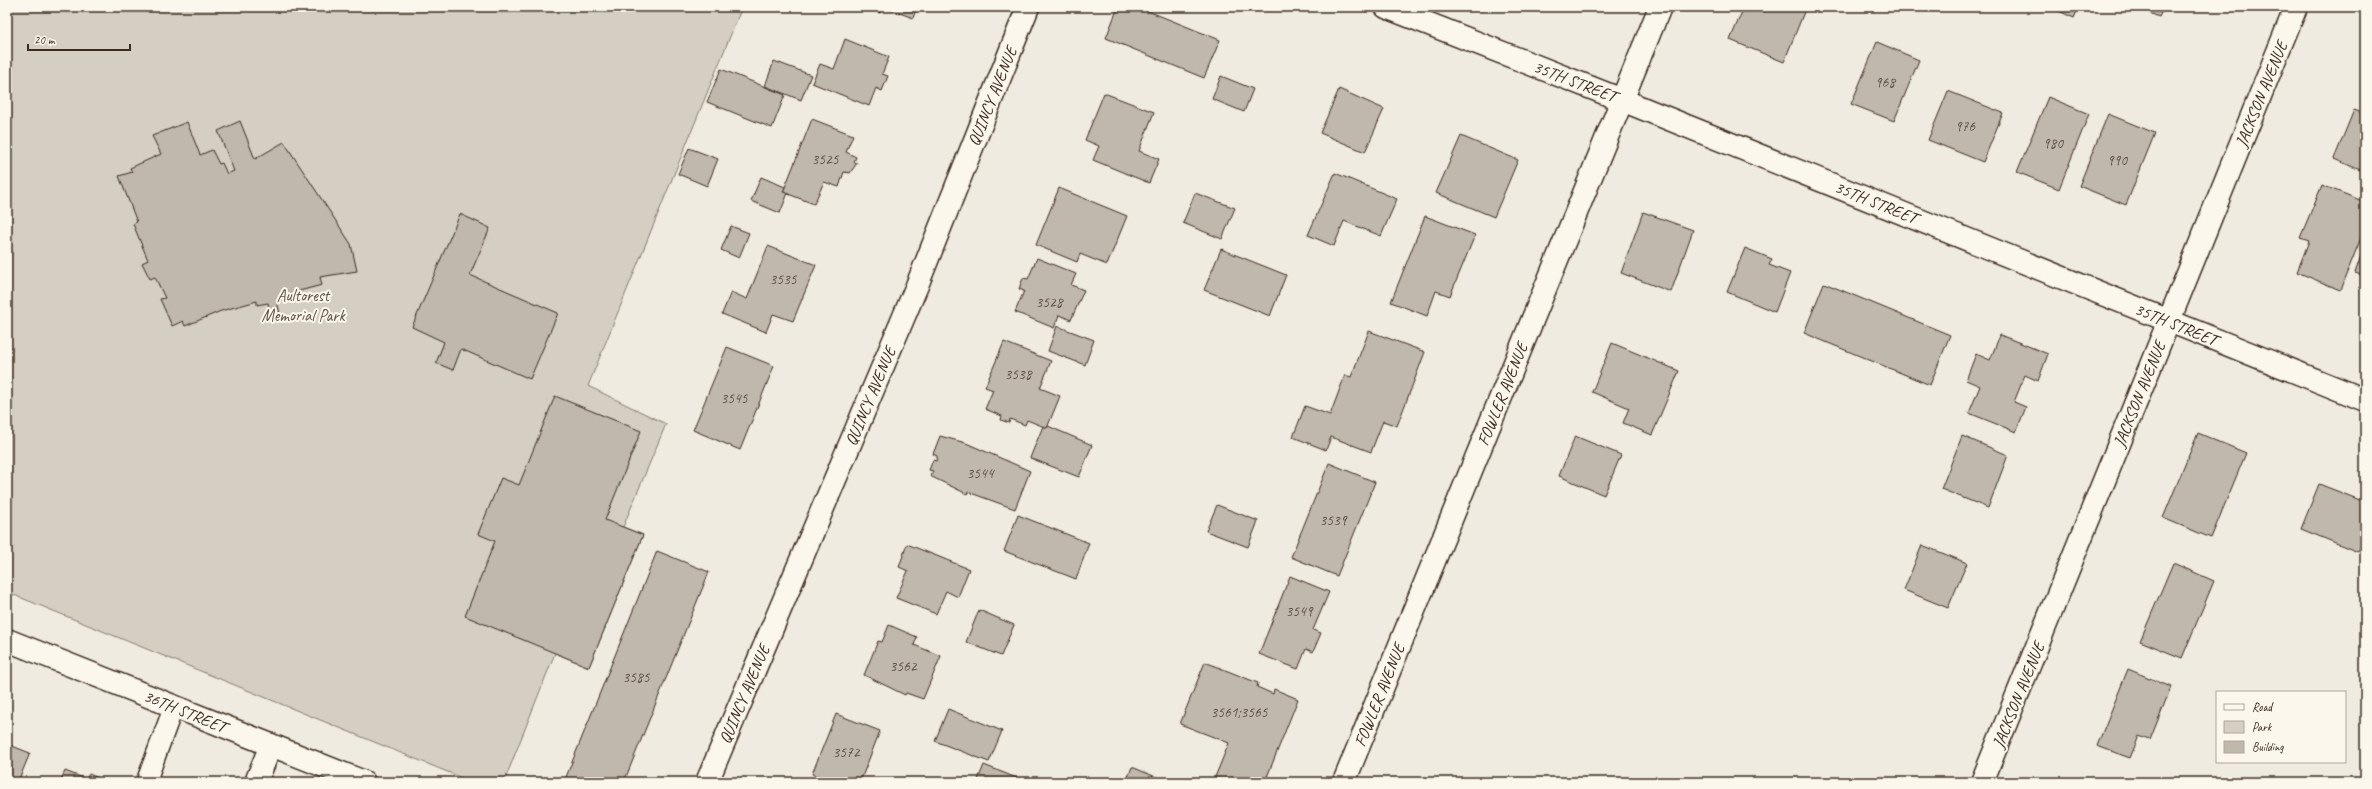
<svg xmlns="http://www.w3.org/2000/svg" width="2372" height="789" viewBox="0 0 2372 789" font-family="Caveat,sans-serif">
  <rect width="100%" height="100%" fill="#f0ebe0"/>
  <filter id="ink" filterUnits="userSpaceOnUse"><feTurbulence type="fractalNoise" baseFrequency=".025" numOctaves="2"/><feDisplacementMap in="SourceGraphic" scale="8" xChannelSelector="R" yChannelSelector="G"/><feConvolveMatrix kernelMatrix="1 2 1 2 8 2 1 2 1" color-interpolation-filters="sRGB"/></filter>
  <g filter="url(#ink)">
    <path fill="#d5cec3" stroke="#887c70" d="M 7,7 L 742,7 L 588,386 L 666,424 L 623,527 L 643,535 L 589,667 L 555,653 L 504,782 L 472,782 L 7,592 Z"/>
    <g fill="#c0b8ad" stroke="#3b2a1e">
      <path d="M 866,7 L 882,7 L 880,13 Z"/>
      <path d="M 884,7 L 917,7 L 913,18 Z"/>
      <path d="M 1118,7 L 1138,7 L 1220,40 L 1204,78 L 1106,38 Z"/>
      <path d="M 1744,7 L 1806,7 L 1784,62 L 1730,40 Z"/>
      <path d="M 2050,7 L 2079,7 L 2074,18 Z"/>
      <path d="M 2135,7 L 2164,7 L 2159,17 Z"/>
      <path d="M 845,39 L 889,57 L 882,74 L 888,76 L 882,91 L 876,88 L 869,106 L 812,83 L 820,64 L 834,69 Z"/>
      <path d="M 1877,42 L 1919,60 L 1894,121 L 1851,104 Z"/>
      <path d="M 774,61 L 811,75 L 801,100 L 765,86 Z"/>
      <path d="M 721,69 L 785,95 L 772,128 L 707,102 Z"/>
      <path d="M 1221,76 L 1253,89 L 1244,112 L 1212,99 Z"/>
      <path d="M 1339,89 L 1384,109 L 1365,152 L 1320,133 Z"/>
      <path d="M 1948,91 L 2003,113 L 1983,162 L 1928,140 Z"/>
      <path d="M 1104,93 L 1154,112 L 1139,151 L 1159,159 L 1149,183 L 1093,160 L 1099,146 L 1085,140 Z"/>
      <path d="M 2048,97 L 2089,114 L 2059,189 L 2017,172 Z"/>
      <path d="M 2354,110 L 2365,114 L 2365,172 L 2334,159 Z"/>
      <path d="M 2108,114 L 2155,133 L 2126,205 L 2079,186 Z"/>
      <path d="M 812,119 L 853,135 L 846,152 L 856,157 L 854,162 L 857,163 L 850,173 L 844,172 L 839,187 L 824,182 L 814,204 L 783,192 Z"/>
      <path d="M 240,121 L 255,159 L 284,142 L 351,244 L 357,271 L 320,277 L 322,285 L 288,294 L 289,298 L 277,301 L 281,318 L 272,320 L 268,303 L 257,305 L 257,301 L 221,311 L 185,326 L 183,321 L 172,326 L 160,299 L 165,298 L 155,277 L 150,279 L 142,263 L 148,260 L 133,224 L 137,222 L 119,176 L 132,172 L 130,168 L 161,154 L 152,136 L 187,122 L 200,155 L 212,150 L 219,164 L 222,163 L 227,174 L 234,171 L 218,131 Z"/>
      <path d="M 1461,136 L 1518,160 L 1494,217 L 1436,193 Z"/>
      <path d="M 689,148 L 718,159 L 707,186 L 678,174 Z"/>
      <path d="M 1335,173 L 1397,199 L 1381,236 L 1344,221 L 1334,246 L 1308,235 Z"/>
      <path d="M 761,177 L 785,187 L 783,192 L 788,193 L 780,213 L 751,201 Z"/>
      <path d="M 2322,185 L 2365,202 L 2365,228 L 2340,290 L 2297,272 L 2309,241 L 2300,238 Z"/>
      <path d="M 1059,188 L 1127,216 L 1107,265 L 1080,254 L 1077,262 L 1036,245 Z"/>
      <path d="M 1195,193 L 1235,208 L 1222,239 L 1183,223 Z"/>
      <path d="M 1643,212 L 1693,230 L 1671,292 L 1621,273 Z"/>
      <path d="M 460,214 L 490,228 L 470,275 L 558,313 L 530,379 L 461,349 L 453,370 L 436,363 L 444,342 L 412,327 Z"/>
      <path d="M 1425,216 L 1475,235 L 1450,296 L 1436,291 L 1427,316 L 1391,302 Z"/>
      <path d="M 731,226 L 749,233 L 739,258 L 721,250 Z"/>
      <path d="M 2365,244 L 2365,276 L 2355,273 Z"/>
      <path d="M 768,246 L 816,265 L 793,321 L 773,314 L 766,332 L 722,314 L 731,292 L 747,299 Z"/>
      <path d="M 1745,248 L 1772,259 L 1769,265 L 1790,273 L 1775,312 L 1727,292 Z"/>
      <path d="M 1221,249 L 1286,275 L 1270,316 L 1204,290 Z"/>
      <path d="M 1037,258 L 1076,274 L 1071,285 L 1084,290 L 1071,320 L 1059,315 L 1054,328 L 1015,312 L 1024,291 L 1019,289 L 1023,278 L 1028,279 Z"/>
      <path d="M 1824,283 L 1950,335 L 1930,385 L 1804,333 Z"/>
      <path d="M 1057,326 L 1094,340 L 1085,365 L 1048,351 Z"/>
      <path d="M 1369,331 L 1425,352 L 1397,426 L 1383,421 L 1371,452 L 1331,437 L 1326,450 L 1293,437 L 1305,406 L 1330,415 L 1345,375 L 1351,377 Z"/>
      <path d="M 2000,335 L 2048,354 L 2038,381 L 2025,375 L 2014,402 L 2026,407 L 2016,432 L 1969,413 L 1980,386 L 1966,380 L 1976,354 L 1990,360 Z"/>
      <path d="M 1004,342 L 1051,361 L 1040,388 L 1060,396 L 1047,428 L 1027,420 L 1025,425 L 1010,419 L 1009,423 L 1001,420 L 1002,416 L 985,409 L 993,390 L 985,387 Z"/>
      <path d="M 1612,343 L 1679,371 L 1652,435 L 1623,423 L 1629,408 L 1592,392 Z"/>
      <path d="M 727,347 L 774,366 L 740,450 L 693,430 Z"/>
      <path d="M 555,396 L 641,431 L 605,520 L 643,535 L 589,667 L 465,616 L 495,541 L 478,534 L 501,478 L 519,485 Z"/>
      <path d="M 1043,426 L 1047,428 L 1048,426 L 1092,445 L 1079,477 L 1030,458 Z"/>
      <path d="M 2198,433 L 2246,453 L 2211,538 L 2163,518 Z"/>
      <path d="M 940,436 L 966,443 L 1030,471 L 1015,509 L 968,492 L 967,494 L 930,476 L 933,471 L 929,470 L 933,460 L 936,461 L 937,459 L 937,456 L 933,454 Z"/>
      <path d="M 1575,436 L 1621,455 L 1604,495 L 1559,476 Z"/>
      <path d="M 1962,436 L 2008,455 L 1988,508 L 1941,489 Z"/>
      <path d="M 1329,463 L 1375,482 L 1337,576 L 1291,557 Z"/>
      <path d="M 2319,484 L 2365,502 L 2365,535 L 2358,552 L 2301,529 Z"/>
      <path d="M 1217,505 L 1258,521 L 1248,547 L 1206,531 Z"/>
      <path d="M 1018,515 L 1089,543 L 1076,579 L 1004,551 Z"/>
      <path d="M 907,544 L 969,569 L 958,597 L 946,591 L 936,614 L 896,598 L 908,571 L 899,567 Z"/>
      <path d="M 1922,545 L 1967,563 L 1948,608 L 1904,590 Z"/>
      <path d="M 657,551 L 709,572 L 624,782 L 564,782 Z"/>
      <path d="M 2173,563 L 2214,581 L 2182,658 L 2140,641 Z"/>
      <path d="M 1290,576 L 1329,592 L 1313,630 L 1321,633 L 1313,652 L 1306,649 L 1298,669 L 1259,654 Z"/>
      <path d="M 979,610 L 1014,625 L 1001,656 L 966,642 Z"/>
      <path d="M 889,625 L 917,637 L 914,645 L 941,656 L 923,699 L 906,693 L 905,695 L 864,675 L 878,641 L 882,642 Z"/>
      <path d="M 1205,662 L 1258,683 L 1257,687 L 1273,694 L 1274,689 L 1298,699 L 1265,782 L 1213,782 L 1229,743 L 1180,724 Z"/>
      <path d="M 2128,669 L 2171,687 L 2150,740 L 2139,736 L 2130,758 L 2097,746 Z"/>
      <path d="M 948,709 L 1002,731 L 989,762 L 935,741 Z"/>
      <path d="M 836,714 L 880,731 L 860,782 L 828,782 L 812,774 Z"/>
      <path d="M 7,744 L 30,753 L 18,782 L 7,782 Z"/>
      <path d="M 984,765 L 1024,781 L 977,782 Z"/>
      <path d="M 1132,767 L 1168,782 L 1126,782 Z"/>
      <path d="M 65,771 L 86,779 L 89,774 L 101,779 L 100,782 L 60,782 Z"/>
    </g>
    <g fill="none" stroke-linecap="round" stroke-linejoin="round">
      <defs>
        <path id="lane" d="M 146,782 L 174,706"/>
        <g id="street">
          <path d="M 1386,7 L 1622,100 L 2365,400"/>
          <path d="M 256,782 L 271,745"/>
          <path d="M 1344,782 L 1660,7"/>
          <path d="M 1982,782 L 2296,7"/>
        </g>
        <g id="secondary">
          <path d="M 7,640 L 364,782"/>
          <path d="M 707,782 L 916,288 L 1028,7"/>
        </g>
      </defs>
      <use href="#lane" stroke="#3b2a1e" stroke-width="22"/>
      <use href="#street" stroke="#3b2a1e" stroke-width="25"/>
      <use href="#secondary" stroke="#3b2a1e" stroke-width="25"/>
      <use href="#lane" stroke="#fbf7ec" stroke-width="19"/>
      <use href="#street" stroke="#fbf7ec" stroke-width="22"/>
      <use href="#secondary" stroke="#fbf7ec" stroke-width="22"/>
    </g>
  </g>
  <g text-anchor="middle" stroke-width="4" stroke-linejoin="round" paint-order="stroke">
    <g font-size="15" fill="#5c4e42">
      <text x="1885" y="87">968</text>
      <text x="1965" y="131">976</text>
      <text x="2053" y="148">980</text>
      <text x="825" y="164">3525</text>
      <text x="2117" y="165">990</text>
      <text x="783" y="284">3535</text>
      <text x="1049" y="307">3528</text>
      <text x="1018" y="379">3538</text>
      <text x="734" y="403">3545</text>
      <text x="980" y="478">3544</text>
      <text x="1333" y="525">3539</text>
      <text x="1299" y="616">3549</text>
      <text x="903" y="671">3562</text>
      <text x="636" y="682">3585</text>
      <text x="1239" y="717">3561;3565</text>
      <text x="846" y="757">3572</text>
    </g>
    <g font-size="17" fill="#3b2a1e" stroke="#fbf7ec">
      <text transform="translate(1575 81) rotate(21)" y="6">35TH STREET</text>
      <text transform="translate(2261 94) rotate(-68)" y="6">JACKSON AVENUE</text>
      <text transform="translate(992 96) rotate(-68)" y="6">QUINCY AVENUE</text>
      <text transform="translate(1876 202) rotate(22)" y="6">35TH STREET</text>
      <text transform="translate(2176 324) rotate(22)" y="6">35TH STREET</text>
      <text transform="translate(1502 394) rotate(-68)" y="6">FOWLER AVENUE</text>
      <text transform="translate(2139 394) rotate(-68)" y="6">JACKSON AVENUE</text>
      <text transform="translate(870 396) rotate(-67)" y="6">QUINCY AVENUE</text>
      <text transform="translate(744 694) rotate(-67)" y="6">QUINCY AVENUE</text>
      <text transform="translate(1379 695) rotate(-68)" y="6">FOWLER AVENUE</text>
      <text transform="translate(2018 695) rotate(-68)" y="6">JACKSON AVENUE</text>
      <text transform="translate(185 711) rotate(22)" y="6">36TH STREET</text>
    </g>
    <g font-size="17" fill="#625347" stroke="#fbf7ec">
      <text x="303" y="301">Aultorest<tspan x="303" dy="20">Memorial Park</tspan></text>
    </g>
  </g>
  <rect width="2372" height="789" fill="none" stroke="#fbf7ec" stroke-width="24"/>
  <rect x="12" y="12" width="2348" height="765" fill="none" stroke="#3b2a1e" stroke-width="1.5" filter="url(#ink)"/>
  <rect x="2216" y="691" width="130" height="72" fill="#fbf7ec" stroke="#aea59a"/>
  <rect x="2224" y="704" width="20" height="6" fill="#fbf7ec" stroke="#aea59a"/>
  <text x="2252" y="711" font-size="12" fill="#3b2a1e">Road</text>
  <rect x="2224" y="721" width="20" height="12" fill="#d5cec3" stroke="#aea59a"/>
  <text x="2252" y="731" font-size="12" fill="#3b2a1e">Park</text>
  <rect x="2224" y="741" width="20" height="12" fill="#c0b8ad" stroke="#aea59a"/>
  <text x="2252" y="751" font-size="12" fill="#3b2a1e">Building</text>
  <path d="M28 44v6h102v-6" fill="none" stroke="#3b2a1e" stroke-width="2"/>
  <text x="34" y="44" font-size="12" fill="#3b2a1e" stroke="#fbf7ec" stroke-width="3" paint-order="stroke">20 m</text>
</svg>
